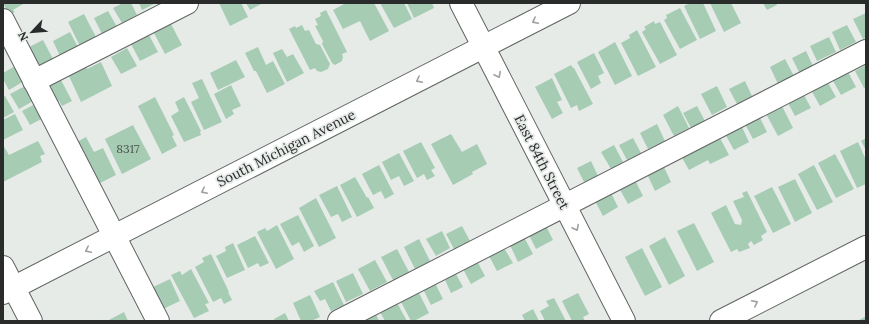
<svg xmlns="http://www.w3.org/2000/svg" width="869" height="324" viewBox="0 0 869 324" font-family="Lora,serif">
  <rect width="100%" height="100%" fill="#e6ebe8"/>
  <g fill="#a6ccb4">
    <path d="M 3,3 L 23,3 L 23,4 L 13,10 L 15,12 L 9,15 Z"/>
    <path d="M 123,3 L 131,3 L 137,15 L 122,23 L 113,8 Z"/>
    <path d="M 139,3 L 156,3 L 142,10 Z"/>
    <path d="M 219,3 L 241,3 L 248,17 L 230,26 Z"/>
    <path d="M 246,3 L 263,3 L 250,10 Z"/>
    <path d="M 346,3 L 374,3 L 389,31 L 370,41 L 360,21 L 343,29 L 333,10 Z"/>
    <path d="M 380,3 L 404,3 L 412,19 L 394,28 Z"/>
    <path d="M 407,3 L 432,3 L 434,8 L 414,18 Z"/>
    <path d="M 690,3 L 703,3 L 716,31 L 700,39 L 684,6 Z"/>
    <path d="M 710,3 L 731,3 L 741,23 L 724,32 Z"/>
    <path d="M 763,3 L 776,3 L 777,5 L 767,10 Z"/>
    <path d="M 680,8 L 697,40 L 680,49 L 664,20 L 667,18 L 666,15 Z"/>
    <path d="M 326,10 L 347,52 L 342,54 L 343,57 L 342,61 L 335,65 L 332,63 L 322,44 L 323,41 L 315,26 L 318,25 L 315,19 L 321,16 L 320,13 Z"/>
    <path d="M 108,11 L 117,27 L 102,34 L 94,18 Z"/>
    <path d="M 866,13 L 866,38 L 863,39 L 853,19 Z"/>
    <path d="M 84,14 L 96,37 L 80,46 L 68,22 Z"/>
    <path d="M 654,21 L 655,24 L 660,22 L 677,55 L 660,64 L 642,32 L 646,29 L 644,27 Z"/>
    <path d="M 171,24 L 182,45 L 165,54 L 154,33 Z"/>
    <path d="M 302,25 L 305,31 L 309,30 L 316,44 L 320,45 L 330,64 L 328,69 L 321,72 L 317,71 L 315,68 L 310,70 L 289,29 L 295,26 L 296,28 Z"/>
    <path d="M 847,25 L 856,42 L 840,50 L 832,32 Z"/>
    <path d="M 637,30 L 656,67 L 638,76 L 621,43 L 630,38 L 629,35 Z"/>
    <path d="M 70,32 L 78,47 L 60,56 L 53,41 Z"/>
    <path d="M 149,35 L 158,52 L 140,61 L 131,44 Z"/>
    <path d="M 829,37 L 836,52 L 817,61 L 810,46 Z"/>
    <path d="M 43,40 L 53,59 L 39,66 L 29,47 Z"/>
    <path d="M 615,42 L 632,76 L 615,85 L 598,52 Z"/>
    <path d="M 258,47 L 266,65 L 273,61 L 285,84 L 267,93 L 256,71 L 254,71 L 245,53 Z"/>
    <path d="M 127,48 L 137,66 L 121,74 L 111,57 Z"/>
    <path d="M 282,49 L 287,57 L 293,54 L 304,73 L 287,82 L 273,53 Z"/>
    <path d="M 806,51 L 813,66 L 799,72 L 792,58 Z"/>
    <path d="M 594,53 L 604,73 L 598,76 L 601,83 L 591,89 L 577,62 Z"/>
    <path d="M 785,59 L 794,76 L 778,84 L 770,67 Z"/>
    <path d="M 236,60 L 245,77 L 218,90 L 210,73 Z"/>
    <path d="M 101,62 L 112,86 L 81,102 L 68,74 L 85,65 L 87,69 Z"/>
    <path d="M 17,65 L 26,80 L 9,90 L 3,79 L 3,73 Z"/>
    <path d="M 571,65 L 573,68 L 574,68 L 593,104 L 579,111 L 577,105 L 571,108 L 554,74 Z"/>
    <path d="M 866,65 L 866,87 L 864,88 L 855,71 Z"/>
    <path d="M 847,70 L 856,87 L 841,95 L 832,79 Z"/>
    <path d="M 552,78 L 562,100 L 557,102 L 563,113 L 552,119 L 535,87 Z"/>
    <path d="M 202,79 L 222,122 L 204,130 L 191,102 L 199,98 L 192,83 Z"/>
    <path d="M 61,80 L 72,101 L 62,106 L 59,101 L 57,102 L 48,86 Z"/>
    <path d="M 745,81 L 752,96 L 737,104 L 729,89 Z"/>
    <path d="M 827,81 L 836,97 L 820,106 L 811,90 Z"/>
    <path d="M 27,85 L 35,100 L 19,109 L 10,94 Z"/>
    <path d="M 231,85 L 241,106 L 232,110 L 234,114 L 226,119 L 214,94 Z"/>
    <path d="M 717,86 L 727,107 L 712,115 L 701,94 Z"/>
    <path d="M 803,93 L 811,108 L 795,116 L 787,101 Z"/>
    <path d="M 5,96 L 14,112 L 3,118 L 3,97 Z"/>
    <path d="M 155,97 L 174,135 L 172,136 L 177,146 L 162,154 L 138,106 Z"/>
    <path d="M 184,97 L 201,131 L 200,132 L 201,135 L 184,142 L 171,116 L 179,111 L 175,102 Z"/>
    <path d="M 37,103 L 45,117 L 30,125 L 22,111 Z"/>
    <path d="M 781,104 L 793,128 L 778,136 L 765,112 Z"/>
    <path d="M 678,106 L 689,128 L 674,136 L 663,115 Z"/>
    <path d="M 697,106 L 705,121 L 691,128 L 683,113 Z"/>
    <path d="M 15,114 L 23,130 L 3,140 L 3,120 Z"/>
    <path d="M 759,116 L 767,132 L 753,139 L 745,124 Z"/>
    <path d="M 657,124 L 665,141 L 648,149 L 640,133 Z"/>
    <path d="M 133,125 L 151,159 L 122,174 L 105,139 Z"/>
    <path d="M 741,125 L 749,142 L 734,150 L 725,134 Z"/>
    <path d="M 451,134 L 462,152 L 477,144 L 487,164 L 472,172 L 473,174 L 453,185 L 431,144 Z"/>
    <path d="M 719,136 L 729,155 L 710,164 L 708,160 L 689,170 L 681,156 Z"/>
    <path d="M 86,137 L 94,152 L 103,148 L 116,175 L 98,184 L 77,142 Z"/>
    <path d="M 633,138 L 641,153 L 627,160 L 619,145 Z"/>
    <path d="M 866,138 L 866,150 L 861,141 Z"/>
    <path d="M 38,141 L 45,154 L 40,156 L 42,162 L 3,182 L 3,145 L 9,155 Z"/>
    <path d="M 421,142 L 435,168 L 431,170 L 435,176 L 427,180 L 424,174 L 417,178 L 403,151 Z"/>
    <path d="M 858,142 L 866,160 L 866,184 L 857,188 L 840,151 Z"/>
    <path d="M 614,145 L 623,162 L 611,169 L 601,152 Z"/>
    <path d="M 399,153 L 414,181 L 404,186 L 399,176 L 391,180 L 382,162 Z"/>
    <path d="M 835,154 L 854,189 L 836,198 L 818,163 Z"/>
    <path d="M 591,161 L 598,176 L 584,182 L 577,168 Z"/>
    <path d="M 379,165 L 394,194 L 385,199 L 381,191 L 373,195 L 362,174 Z"/>
    <path d="M 663,165 L 671,182 L 655,191 L 647,174 Z"/>
    <path d="M 814,165 L 833,202 L 817,210 L 798,174 Z"/>
    <path d="M 355,177 L 367,198 L 368,197 L 374,208 L 357,217 L 340,185 Z"/>
    <path d="M 795,179 L 812,213 L 795,222 L 778,187 Z"/>
    <path d="M 635,180 L 643,196 L 628,204 L 619,188 Z"/>
    <path d="M 337,186 L 352,217 L 342,222 L 338,214 L 331,217 L 319,195 Z"/>
    <path d="M 772,187 L 791,224 L 773,233 L 754,196 Z"/>
    <path d="M 747,191 L 767,232 L 761,236 L 763,240 L 754,245 L 751,241 L 748,244 L 750,248 L 739,252 L 737,249 L 731,252 L 711,213 L 726,205 L 735,224 L 741,225 L 742,220 L 733,201 L 744,197 L 742,193 Z"/>
    <path d="M 611,193 L 618,207 L 603,216 L 595,201 Z"/>
    <path d="M 316,198 L 336,238 L 319,247 L 299,208 Z"/>
    <path d="M 298,215 L 314,246 L 304,252 L 299,242 L 292,246 L 280,224 Z"/>
    <path d="M 694,223 L 714,262 L 697,271 L 677,231 Z"/>
    <path d="M 545,224 L 553,240 L 536,249 L 528,233 Z"/>
    <path d="M 277,225 L 294,259 L 276,269 L 257,232 L 265,228 L 267,231 Z"/>
    <path d="M 462,226 L 470,241 L 454,249 L 446,234 Z"/>
    <path d="M 442,231 L 450,248 L 436,256 L 426,239 Z"/>
    <path d="M 255,236 L 269,263 L 260,267 L 258,263 L 248,268 L 237,245 Z"/>
    <path d="M 524,237 L 533,254 L 518,262 L 510,245 Z"/>
    <path d="M 665,237 L 685,276 L 669,285 L 649,246 Z"/>
    <path d="M 419,239 L 430,261 L 415,269 L 404,247 Z"/>
    <path d="M 233,243 L 245,270 L 227,278 L 216,256 L 226,251 L 225,247 Z"/>
    <path d="M 504,248 L 513,263 L 497,271 L 489,256 Z"/>
    <path d="M 642,248 L 662,287 L 645,296 L 625,257 Z"/>
    <path d="M 397,249 L 409,272 L 393,280 L 381,257 Z"/>
    <path d="M 211,254 L 229,292 L 228,292 L 232,300 L 224,304 L 221,298 L 213,302 L 195,267 L 204,262 L 202,258 Z"/>
    <path d="M 375,260 L 387,282 L 370,291 L 358,269 Z"/>
    <path d="M 477,261 L 485,276 L 471,284 L 463,269 Z"/>
    <path d="M 191,269 L 209,303 L 205,304 L 209,311 L 194,318 L 171,275 L 180,271 L 182,275 Z"/>
    <path d="M 353,273 L 363,294 L 346,302 L 336,281 Z"/>
    <path d="M 456,274 L 463,287 L 451,293 L 445,280 Z"/>
    <path d="M 170,279 L 180,301 L 161,310 L 151,288 Z"/>
    <path d="M 333,282 L 344,305 L 331,311 L 325,299 L 320,301 L 314,291 Z"/>
    <path d="M 435,283 L 443,299 L 431,305 L 423,289 Z"/>
    <path d="M 418,291 L 429,313 L 414,321 L 411,321 L 400,300 Z"/>
    <path d="M 578,293 L 589,314 L 583,317 L 585,321 L 572,321 L 562,301 Z"/>
    <path d="M 310,295 L 320,317 L 311,321 L 301,321 L 293,303 Z"/>
    <path d="M 554,298 L 566,321 L 545,321 L 540,311 L 549,306 L 546,301 Z"/>
    <path d="M 396,301 L 407,321 L 385,321 L 379,310 Z"/>
    <path d="M 533,309 L 539,321 L 525,321 L 522,315 Z"/>
    <path d="M 124,312 L 128,321 L 107,321 Z"/>
    <path d="M 375,312 L 379,321 L 362,321 Z"/>
    <path d="M 285,313 L 289,321 L 275,321 L 274,319 Z"/>
    <path d="M 865,317 L 866,321 L 857,321 Z"/>
  </g>
  <g fill="none" stroke-linecap="round" stroke-linejoin="round">
    <defs>
      <g id="minor">
        <path d="M 461,3 L 624,321"/>
        <path d="M 3,20 L 158,321"/>
        <path d="M 34,81 L 187,3"/>
        <path d="M 3,267 L 31,321"/>
        <path d="M 3,293 L 569,3"/>
        <path d="M 339,321 L 866,51"/>
        <path d="M 721,321 L 866,247"/>
      </g>
    </defs>
    <use href="#minor" stroke="#606462" stroke-width="24"/>
    <use href="#minor" stroke="#fff" stroke-width="22"/>
  </g>
  <defs><path id="oneway-chevron" d="M-2-3.5L2.5 0L-2 3.5" fill="none" stroke-width="1.6" stroke-linecap="round" stroke-linejoin="round"/></defs>
  <g stroke="#9fa0a0">
    <use href="#oneway-chevron" transform="translate(535 21) rotate(153)"/>
    <use href="#oneway-chevron" transform="translate(498 75) rotate(63)"/>
    <use href="#oneway-chevron" transform="translate(419 80) rotate(153)"/>
    <use href="#oneway-chevron" transform="translate(204 191) rotate(153)"/>
    <use href="#oneway-chevron" transform="translate(576 228) rotate(63)"/>
    <use href="#oneway-chevron" transform="translate(88 250) rotate(153)"/>
    <use href="#oneway-chevron" transform="translate(755 303) rotate(-27)"/>
  </g>
  <g text-anchor="middle" stroke-width="3.5" stroke-linejoin="round" paint-order="stroke">
    <g font-size="12" fill="#49544d">
      <text x="128" y="153">8317</text>
    </g>
    <g font-size="14" fill="#2a2c2b" stroke="#e6ebe8">
      <text transform="translate(286 148) rotate(-27)" y="5">South Michigan Avenue</text>
      <text transform="translate(542 162) rotate(63)" y="5">East 84th Street</text>
    </g>
  </g>
  <rect width="869" height="324" fill="none" stroke="#2a2c2b" stroke-width="8"/>
  <g transform="translate(32 32) rotate(244)" stroke="#e6ebe8" stroke-width="3" paint-order="stroke">
  <path d="M0-3L7 15L0 10L-7 15Z" fill="#2a2c2b"/>
  <text y="-6" font-size="11" font-weight="bold" text-anchor="middle" fill="#2a2c2b">N</text>
  </g>
</svg>
